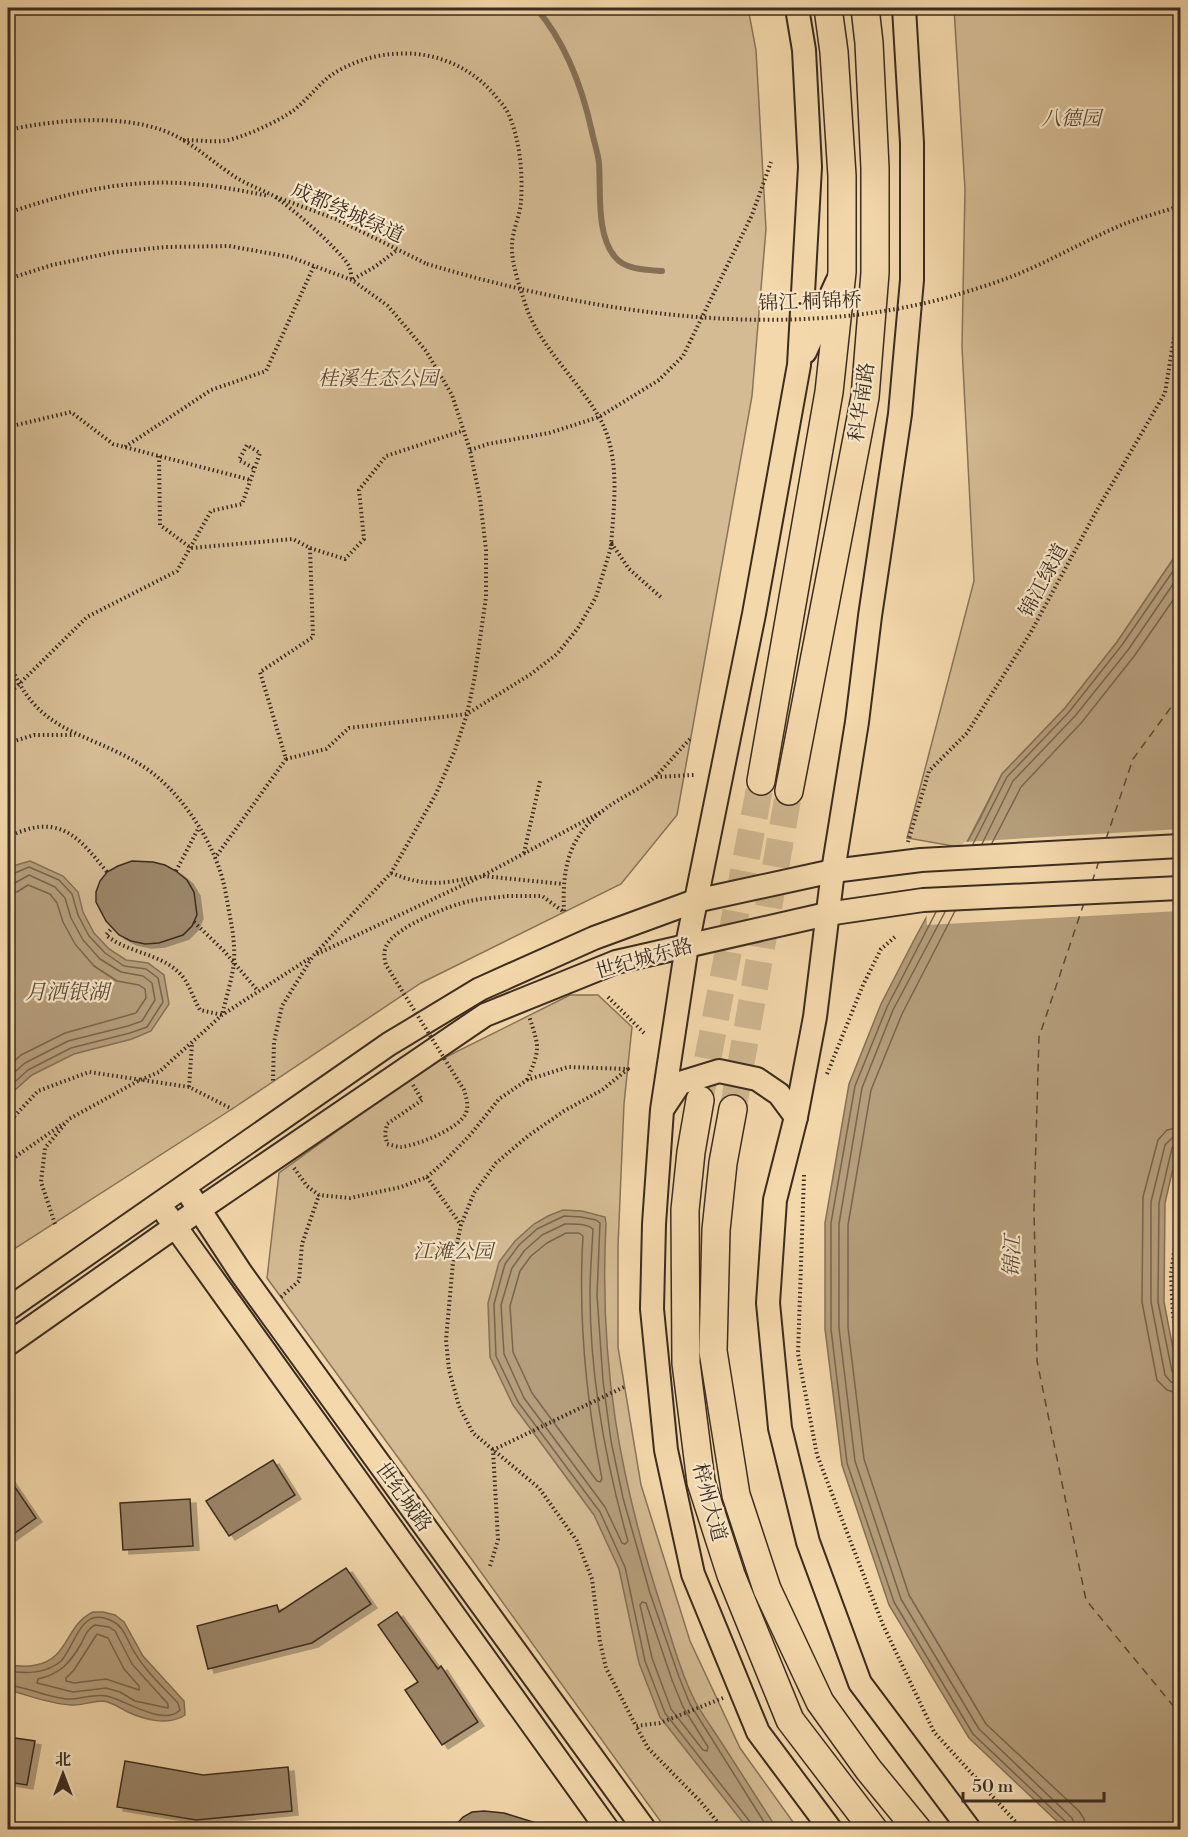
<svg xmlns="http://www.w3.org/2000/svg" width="1188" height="1837" viewBox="0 0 1188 1837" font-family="'Libre Bodoni','Noto Serif SC',serif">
  <defs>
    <filter id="shadow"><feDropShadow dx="6" dy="4" stdDeviation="0" flood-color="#0004"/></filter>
  </defs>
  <rect width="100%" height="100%" fill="#f3d8ab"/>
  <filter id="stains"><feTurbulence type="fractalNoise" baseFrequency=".00333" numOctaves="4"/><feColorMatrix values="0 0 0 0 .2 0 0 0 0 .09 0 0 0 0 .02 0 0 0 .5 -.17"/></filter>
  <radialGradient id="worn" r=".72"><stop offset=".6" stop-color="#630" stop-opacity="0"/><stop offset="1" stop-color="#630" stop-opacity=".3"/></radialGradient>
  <g fill="#d4bb93" stroke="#887459" stroke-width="1.5">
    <path d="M 8,8 L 748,8 L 756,50 L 766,229 L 752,396 L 677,815 L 621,884 L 421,983 L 232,1109 L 8,1253 Z"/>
    <path d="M 954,8 L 1180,8 L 1180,549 L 1117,642 L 1065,708 L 1002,774 L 964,848 L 907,838 L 974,581 L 962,347 L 965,189 Z"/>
    <path d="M 570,995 L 598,995 L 632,1027 L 624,1104 L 618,1246 L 618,1347 L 641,1485 L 690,1641 L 740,1748 L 798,1829 L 666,1829 L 429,1500 L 267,1278 L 279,1173 L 426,1067 Z"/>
  </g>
  <g fill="#b59e7b" stroke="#857056" stroke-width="1.5">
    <path d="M 1180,549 L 1180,1138 L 1165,1203 L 1164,1302 L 1180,1385 L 1180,1829 L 1065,1829 L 969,1738 L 889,1605 L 842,1465 L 825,1329 L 825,1223 L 849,1084 L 881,1004 L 914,940 L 980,819 L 1002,774 L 1065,708 L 1117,642 Z"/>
    <path d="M 30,861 L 63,876 L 78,892 L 83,912 L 94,933 L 109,949 L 126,960 L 148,963 L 164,975 L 169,1004 L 151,1031 L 132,1039 L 74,1054 L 32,1075 L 8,1096 L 8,873 L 13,866 Z"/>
    <path d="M 563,1210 L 582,1211 L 605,1217 L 606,1224 C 599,1362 619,1478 662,1609 C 672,1640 681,1674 696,1703 C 704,1717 714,1731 723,1745 C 741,1773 759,1801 777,1829 L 748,1829 L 660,1717 L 639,1663 L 619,1569 L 594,1515 L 513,1405 L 490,1357 L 488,1303 L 499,1262 L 515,1241 L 534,1224 L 548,1216 Z"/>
    <path d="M 93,1612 L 103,1612 L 115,1615 L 124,1622 L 143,1656 L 184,1701 L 185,1715 C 169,1726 145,1720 128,1712 C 120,1708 112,1702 103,1701 C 92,1701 81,1706 71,1705 C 49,1704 28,1695 8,1690 L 8,1664 C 16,1666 27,1667 36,1665 C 69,1659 65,1625 93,1612 Z"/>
  </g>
  <path fill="#f3d8ab" d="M 1180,829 L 1180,911 L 927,925 L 926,911 L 964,842 Z"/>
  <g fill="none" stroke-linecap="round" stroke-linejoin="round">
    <g stroke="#78654d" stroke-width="1.5">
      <path d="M 992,843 L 1021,787 L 1082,722 L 1135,655 L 1180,590"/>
      <path d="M 973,844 L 1007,777 L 1069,712 L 1122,645 L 1180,561"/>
      <path d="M 982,844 L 1013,781 L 1075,716 L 1128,650 L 1180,574"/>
      <path d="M 8,876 L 29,867 L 59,880 L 72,894 L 78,915 L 89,936 L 105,953 L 124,966 L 146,969 L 158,978 L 163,1002 L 147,1027 L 130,1033 L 71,1048 L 28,1070 L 8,1088"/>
      <path d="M 8,884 L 15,883 L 29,875 L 55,887 L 65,898 L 71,918 L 83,940 L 100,959 L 121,972 L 143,976 L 152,983 L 155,1000 L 142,1021 L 128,1026 L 68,1041 L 25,1063 L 8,1078"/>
      <path d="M 8,893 L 17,892 L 28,885 L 50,894 L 57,903 L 63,922 L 75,944 L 94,966 L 117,981 L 139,985 L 145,989 L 146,998 L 136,1013 L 65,1033 L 21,1055 L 8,1067"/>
      <path d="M 955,911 L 902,1014 L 871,1090 L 848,1225 L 848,1328 L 864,1459 L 909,1595 L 986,1724 L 1079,1811 L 1084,1819 L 1085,1830"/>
      <path d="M 936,912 L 887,1007 L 855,1086 L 831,1223 L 831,1329 L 847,1463 L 894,1602 L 973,1734 L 1067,1823 L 1069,1830"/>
      <path d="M 945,912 L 893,1010 L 862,1088 L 839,1224 L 839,1328 L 855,1461 L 901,1599 L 979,1729 L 1072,1818 L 1076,1830"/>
      <path d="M 1180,1127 L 1167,1130 L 1158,1140 L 1143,1197 L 1142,1302 L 1157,1380 L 1167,1390 L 1180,1394"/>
      <path d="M 1180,1136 L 1172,1138 L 1165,1145 L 1151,1202 L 1151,1302 L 1165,1375 L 1171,1382 L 1180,1385"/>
      <path d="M 1180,1143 L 1175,1144 L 1172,1148 L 1159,1203 L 1158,1302 L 1172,1371 L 1175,1376 L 1180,1377"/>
      <path d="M 565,1224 C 574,1224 586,1223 593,1229 C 592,1250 590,1272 590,1293 C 590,1377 605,1460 628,1541 L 625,1544 L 622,1543 L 605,1507 L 524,1398 L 504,1354 L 501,1305 L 512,1268 L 525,1250 L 542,1235 Z"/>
      <path d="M 566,1233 L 579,1233 L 583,1236 C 578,1318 586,1399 602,1479 L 600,1482 L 597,1481 L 532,1393 L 513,1352 L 510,1306 L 520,1271 L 531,1256 L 547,1243 Z"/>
      <path d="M 642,1602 L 646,1603 L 672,1680 L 683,1707 L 708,1747 L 707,1751 L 703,1750 L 671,1709 L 652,1658 L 640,1605 Z"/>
      <path d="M 95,1625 L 109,1627 L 115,1631 L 132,1664 L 168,1704 L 168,1708 L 135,1701 L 120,1692 L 106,1688 L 73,1692 L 37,1683 L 38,1679 C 60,1674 70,1663 81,1644 C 85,1636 87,1629 95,1625 Z"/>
      <path d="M 97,1634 L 108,1638 L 124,1669 L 139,1686 L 139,1690 L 106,1679 L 74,1683 L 66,1681 L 66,1678 L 74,1670 Z"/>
      <path d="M 8,1670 C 23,1675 48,1673 61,1661 C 76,1645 80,1605 112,1621 C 123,1626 126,1637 131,1646 C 142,1668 162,1686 178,1703 L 180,1710 C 164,1727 125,1700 107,1696 C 94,1693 79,1700 66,1699 C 46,1697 27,1687 8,1685"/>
      <path d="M 752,1830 L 751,1823 L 665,1713 L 645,1661 L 625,1567 L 600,1512 L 518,1402 L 496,1356 L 494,1304 L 505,1264 L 519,1245 L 537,1229 L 564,1216 L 581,1217 L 596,1220 L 600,1223 L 597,1295 L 603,1381 L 611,1441 L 623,1498 L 650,1593 L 679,1677 L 690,1704 L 769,1830"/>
    </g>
    <path stroke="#857056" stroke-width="6" d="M 536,8 C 566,43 582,86 592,132 C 594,142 598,153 599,163 C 601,191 596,235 615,257 C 625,270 648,270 662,271"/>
    <g stroke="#5a4836" stroke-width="1.5" stroke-dasharray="8 6" stroke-linecap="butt">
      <path d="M 1106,839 L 1133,759 L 1180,695"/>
      <path d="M 1092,882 L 1099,861"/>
      <path d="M 1084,903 L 1039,1037 L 1034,1209 L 1037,1361 L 1086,1600 L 1180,1714"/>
    </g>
  </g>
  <g fill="#9b8568" stroke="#3c2c1f" stroke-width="1.5" filter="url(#shadow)">
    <path d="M 132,861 L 153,862 L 165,865 L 176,871 L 187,880 L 194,892 L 197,915 L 192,926 L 183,935 L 159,943 L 145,944 L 131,941 L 119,935 L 106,921 L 96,902 L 96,892 L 100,881 L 107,872 L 118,866 Z"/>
    <path d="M 273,1460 L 295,1495 L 229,1536 L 206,1501 Z"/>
    <path d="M 8,1477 L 36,1518 L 8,1538 Z"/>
    <path d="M 190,1499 L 193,1546 L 123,1550 L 120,1503 Z"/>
    <path d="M 346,1568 L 371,1604 L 312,1643 L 208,1669 L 197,1626 L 277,1605 L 279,1612 Z"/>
    <path d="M 397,1612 L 438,1669 L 441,1666 L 478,1722 L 442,1745 L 405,1690 L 418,1682 L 378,1625 Z"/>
    <path d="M 8,1737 L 35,1741 L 27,1785 L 8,1782 Z"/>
    <path d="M 125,1761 L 203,1775 L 288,1767 L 292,1811 L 196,1820 L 117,1807 Z"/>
    <path d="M 484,1811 L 504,1813 L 546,1826 L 545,1830 L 451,1830 L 463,1817 L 472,1812 Z"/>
  </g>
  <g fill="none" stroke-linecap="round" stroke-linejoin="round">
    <g stroke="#ceb68f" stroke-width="27" stroke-dasharray="27 14" stroke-linecap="butt">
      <path d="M 700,1099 L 761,781"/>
      <path d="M 733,1109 L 789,791"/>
    </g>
    <defs>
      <g id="major">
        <path d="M 797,8 L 804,50 L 810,167 L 799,365 L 754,614 L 687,945 L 662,1110 L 654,1224 L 652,1309 L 666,1450 L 693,1574 L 758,1732 L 831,1830"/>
        <path d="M 904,8 L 912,143 L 912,280 L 900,414 L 870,616 L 857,722 L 833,871 L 815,1017 L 796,1117 L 775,1200 L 768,1303 L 780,1428 L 808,1542 L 860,1683 L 970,1830"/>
        <path d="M 805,352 L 837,282"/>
        <path d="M 664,1107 L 680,1083 L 719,1071 L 757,1079 L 779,1094 L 796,1117"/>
        <path d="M 191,1197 L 241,1273 L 645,1830"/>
        <path d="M 167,1215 L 608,1830"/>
        <path d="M 8,1309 L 389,1044 L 480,989 L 594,938 L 695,901 L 833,871 L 921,860 L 1180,846"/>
        <path d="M 8,1344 L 200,1209 L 485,1015 L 616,962 L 827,914 L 923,900 L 1180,888"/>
      </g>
      <g id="highway">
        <path d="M 761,781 L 829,392 L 842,272 L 842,176 L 834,52 L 828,8"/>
        <path d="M 789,791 L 865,397 L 875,273 L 875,168 L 869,43 L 865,8"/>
        <path d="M 700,1100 L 691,1152 L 685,1210 L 686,1363 L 701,1482 L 731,1575 L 790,1720 L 874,1830"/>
        <path d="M 733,1109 L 723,1163 L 716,1230 L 713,1351 L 736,1495 L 767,1589 L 820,1702 L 868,1769 L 918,1830"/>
      </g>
    </defs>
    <use href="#major" stroke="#3c2c1f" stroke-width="26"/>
    <use href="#highway" stroke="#3c2c1f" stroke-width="30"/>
    <g stroke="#3c2c1f" stroke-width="4" stroke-dasharray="1.5 3" stroke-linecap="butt">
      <path d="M 8,130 C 54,120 117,114 162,130 C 190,140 207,158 231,174 C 243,183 258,188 272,195 C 289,205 340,250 349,266 C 351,270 351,276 352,280 L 376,266 L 397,250"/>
      <path d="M 183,140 C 196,140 210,142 223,141 C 241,139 279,121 294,110 C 307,100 317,86 330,76 C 347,64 372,55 394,54 C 433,50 473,67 497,98 C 501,103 505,107 508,113 C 520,139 523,173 521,202 C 520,216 512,231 512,246 C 511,264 522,294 528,312 C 543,349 579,382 599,417 C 621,455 614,504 611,546"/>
      <path d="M 276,197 L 336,219 L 427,264"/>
      <path d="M 8,213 C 62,194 121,180 178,183 C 209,184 239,190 269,196"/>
      <path d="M 8,279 L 52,265 L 115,252 L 166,247 L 229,246 L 290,257 L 352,280 L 388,306 L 426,351 L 452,395 L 470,450 L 480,499 L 486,550 L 486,597 L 474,681 L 467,714 L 455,750 L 436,794 L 391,873 L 313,956 L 282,1006 L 274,1042 L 273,1081"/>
      <path d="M 8,427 L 71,412 L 113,444 L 251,480"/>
      <path d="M 125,447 L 211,390 L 266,371 L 314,266"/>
      <path d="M 470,450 L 488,444 L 549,433 L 599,417 L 659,380 L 683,356 L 752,215 L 771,162"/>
      <path d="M 159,456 L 160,525 L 191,548 L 293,539 L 310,548 L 313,637 L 260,672 L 286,759 L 215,858"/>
      <path d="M 310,548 L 345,559 L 364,539 L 359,490 L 386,456 L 462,431"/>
      <path d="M 8,658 C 35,734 82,729 141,765 C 175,786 206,830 219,868 C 225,884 227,901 230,917 C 233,931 235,948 234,962 C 232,980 226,998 222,1015 L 200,1010 C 194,1000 191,989 185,980 C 167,953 130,955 106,935 L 112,928"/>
      <path d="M 8,695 L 87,617 L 177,571 L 211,511 L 242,504 L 260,453 L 247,445 L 239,460 L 255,469"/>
      <path d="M 8,743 L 34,735 L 75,735"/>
      <path d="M 286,759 L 326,749 L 349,728 L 467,714 L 531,674 L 557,654 L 578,628 L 596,597 L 612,544 L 629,569 L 663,599"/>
      <path d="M 656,777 L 694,775"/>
      <path d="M 8,838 C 13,834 19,832 25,830 C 65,817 84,844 107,872"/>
      <path d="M 908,842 L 929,771 L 967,733 L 1031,632 L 1097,510 L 1165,393 L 1176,325 L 1180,318"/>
      <path d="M 524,853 L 540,781"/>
      <path d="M 176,871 L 198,829"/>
      <path d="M 391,873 C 427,887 439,884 476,877"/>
      <path d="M 483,876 L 563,884"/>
      <path d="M 507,896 L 542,896 L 564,912 C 562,869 568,836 605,809 C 621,797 641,789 656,776 C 668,764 679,750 691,738"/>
      <path d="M 194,922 L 224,951 L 258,991"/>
      <path d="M 317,954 L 482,876 L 603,811"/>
      <path d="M 608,997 L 644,1033"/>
      <path d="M 827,1074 L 863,985 L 881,949 L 895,937"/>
      <path d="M 527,1080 C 540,1049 540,1049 529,1016"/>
      <path d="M 413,1085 L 422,1100"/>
      <path d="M 189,1087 L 192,1044"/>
      <path d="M 8,1123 L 38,1091 L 89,1072 L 189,1087 L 232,1109"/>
      <path d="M 8,1162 L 64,1123"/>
      <path d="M 294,1168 L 307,1186 L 319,1195 L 350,1198 L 401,1187 L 427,1177 L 446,1160 L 471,1134 L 499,1099 L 527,1080 L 568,1067 L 628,1069 L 602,1090 L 564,1111 L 528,1136 L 496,1163 L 474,1193 L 461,1225 L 453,1262 L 446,1340 L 449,1370 L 459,1406 L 473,1433 L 539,1488 L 577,1541 L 592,1579 L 600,1642 L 606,1668 L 636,1726"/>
      <path d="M 804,1175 L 798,1354 L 817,1455 L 883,1625 L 934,1732 L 1023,1830"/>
      <path d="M 427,1177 L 461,1225"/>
      <path d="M 1180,1209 L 1171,1274 L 1173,1315 L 1180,1350"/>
      <path d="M 55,1224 L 41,1182 L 45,1148 L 69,1119 L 138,1081 L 159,1072 L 222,1015 L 310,958"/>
      <path d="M 281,1297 L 299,1281 L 302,1244 L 319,1195"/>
      <path d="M 490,1566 L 498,1540 L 493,1450 L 626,1386"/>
      <path d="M 723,1698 L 660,1723 L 636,1726 L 648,1748 L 700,1801 L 724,1830"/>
    </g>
    <use href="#major" stroke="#f3d8ab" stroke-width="22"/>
    <use href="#highway" stroke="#f3d8ab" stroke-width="27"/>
    <g stroke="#3c2c1f" stroke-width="4" stroke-dasharray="1.5 3" stroke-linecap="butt">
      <path d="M 427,264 C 591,313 782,343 949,297 C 972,290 996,283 1018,274 C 1054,259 1088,239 1124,224 C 1142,217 1162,212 1180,206"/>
      <path d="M 422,1100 L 387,1124 L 385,1134 L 387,1144 C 392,1145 397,1147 401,1147 C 418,1145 459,1129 466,1113 C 469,1105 466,1097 464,1090 L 386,965 C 384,958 383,950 388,943 C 399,926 450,905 470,901 C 482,898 495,898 507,896"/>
    </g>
  </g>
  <g text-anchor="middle" stroke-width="4.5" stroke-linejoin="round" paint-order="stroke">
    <g font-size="20" font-style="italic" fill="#5a4936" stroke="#f7e6c8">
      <text x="1071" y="125">八德园</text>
      <text x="378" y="385">桂溪生态公园</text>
      <text x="453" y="1258">江滩公园</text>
    </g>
    <g font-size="20" fill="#3c2c1f" stroke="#f7e6c8">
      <text transform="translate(348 212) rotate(24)" y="7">成都绕城绿道</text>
      <text transform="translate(810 301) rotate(-2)" y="7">锦江·桐锦桥</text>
      <text transform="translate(861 402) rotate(-82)" y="7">科华南路</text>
      <text transform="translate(1043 580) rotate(-62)" y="7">锦江绿道</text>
      <text transform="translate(644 958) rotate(-16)" y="7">世纪城东路</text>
      <text transform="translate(404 1497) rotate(54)" y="7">世纪城路</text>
      <text transform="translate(710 1502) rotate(75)" y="7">梓州大道</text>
    </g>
    <g font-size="21" font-style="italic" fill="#5a4836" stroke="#f7e6c8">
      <text x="67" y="999">月洒银湖</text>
      <text transform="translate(1012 1256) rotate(-88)" y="7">锦江</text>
    </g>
  </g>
  <rect width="1188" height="1837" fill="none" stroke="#f3d8ab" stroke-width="30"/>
  <rect x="9" y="9" width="1170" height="1819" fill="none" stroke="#3c2c1f" stroke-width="3"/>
  <rect x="15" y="15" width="1158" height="1807" fill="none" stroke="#3c2c1f" stroke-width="1.5"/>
  <g transform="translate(63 1774)" stroke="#f7e6c8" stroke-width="4.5" paint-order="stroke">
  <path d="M0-4.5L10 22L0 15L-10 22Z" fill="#3c2c1f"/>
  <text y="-9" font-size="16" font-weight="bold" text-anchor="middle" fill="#3c2c1f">北</text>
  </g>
  <path d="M963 1792v9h141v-9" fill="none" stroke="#3c2c1f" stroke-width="3"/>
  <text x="972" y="1792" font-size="18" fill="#3c2c1f" stroke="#f7e6c8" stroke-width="4.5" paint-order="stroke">50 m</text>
  <rect width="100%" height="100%" filter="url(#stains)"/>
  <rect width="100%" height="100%" fill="url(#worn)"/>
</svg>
